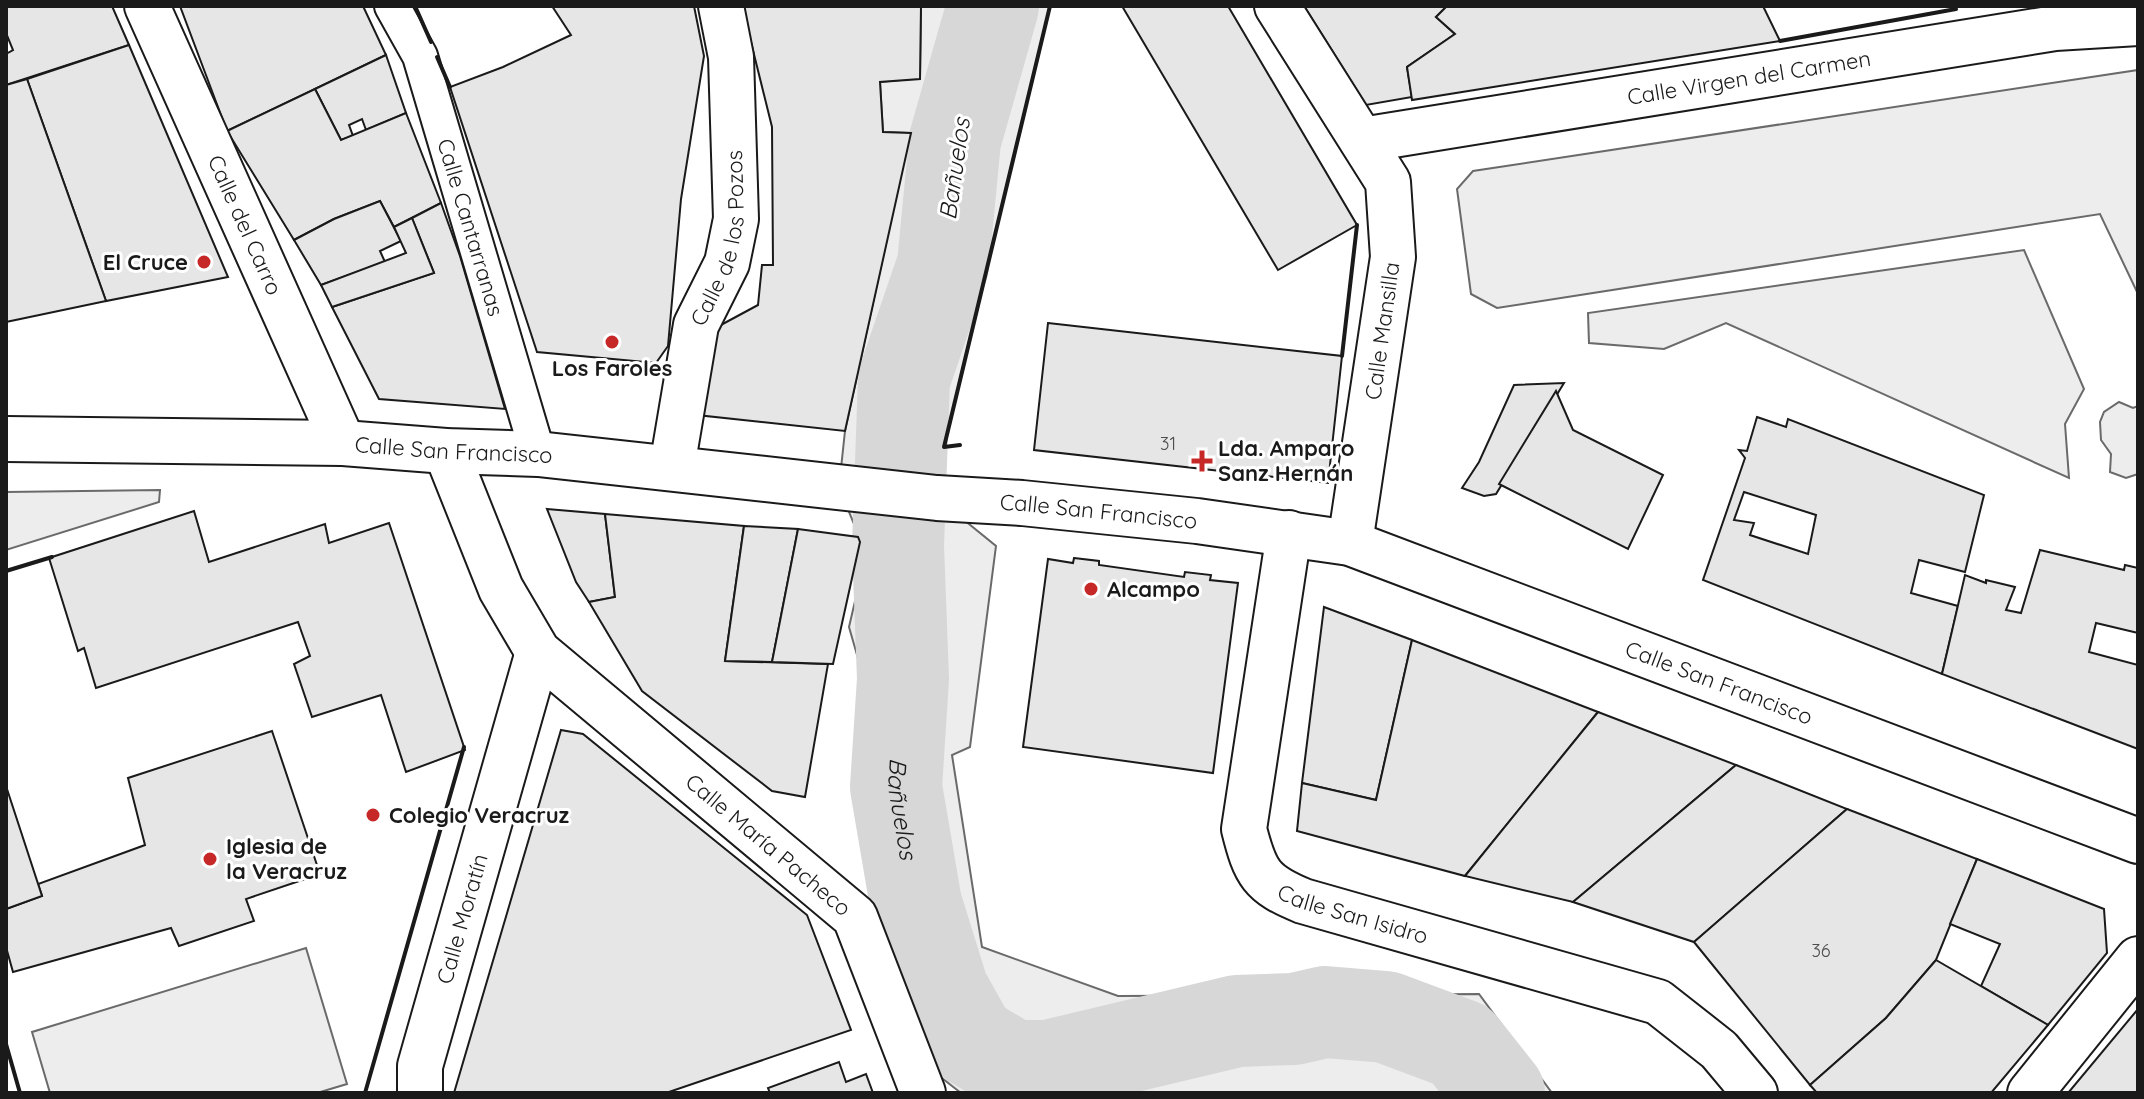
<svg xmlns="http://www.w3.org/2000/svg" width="2144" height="1099" viewBox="0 0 2144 1099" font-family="Quicksand,sans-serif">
  <rect width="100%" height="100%" fill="#fff"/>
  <g fill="#ededed" stroke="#6a6a6a" stroke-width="2">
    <path d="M 921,6 L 1050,6 L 944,447 L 937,498 L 996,546 L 970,747 L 952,755 L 982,947 L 1118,996 L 1479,994 L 1552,1093 L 961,1093 L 906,1050 L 868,858 L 876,721 L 849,627 L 866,554 L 839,487 L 845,431 L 910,133 L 883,132 L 880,82 L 920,78 Z"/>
    <path d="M 2138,70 L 2138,294 L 2100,214 L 1497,308 L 1471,294 L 1457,189 L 1473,171 Z"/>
    <path d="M 2024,250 L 2084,389 L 2065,424 L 2069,478 L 1726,323 L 1664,349 L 1589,343 L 1588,313 Z"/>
    <path d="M 2119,402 L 2133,408 L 2138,406 L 2138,474 L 2126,478 L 2110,472 L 2111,454 L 2101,440 L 2100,422 L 2104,412 Z"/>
    <path d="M 160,490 L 159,502 L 6,550 L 6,492 Z"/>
    <path d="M 306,948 L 347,1084 L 317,1093 L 50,1093 L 32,1032 Z"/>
  </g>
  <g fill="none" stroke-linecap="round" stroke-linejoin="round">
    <path stroke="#d7d7d7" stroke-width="92" id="s1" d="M 993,6 L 955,140 L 943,265 L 904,379 L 898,546 L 903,679 L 896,787 L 916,904 L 943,991 L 971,1041 L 1013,1066 L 1048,1066 L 1237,1021 L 1294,1019 L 1325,1012 L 1386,1017 L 1461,1045 L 1499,1093"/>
  </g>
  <g fill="#e6e6e6" stroke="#1a1a1a" stroke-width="2" fill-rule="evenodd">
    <path d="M 6,6 L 112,6 L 129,45 L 6,85 L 6,54 L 13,50 L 6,33 Z"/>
    <path d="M 180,6 L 363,6 L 386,55 L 227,131 Z"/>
    <path d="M 552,6 L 694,6 L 704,56 L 681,199 L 668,346 L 656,363 L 537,352 L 450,87 L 503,67 L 571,35 Z"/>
    <path d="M 742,6 L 921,6 L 920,79 L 880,82 L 883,132 L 911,133 L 845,431 L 697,415 L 706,333 L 758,305 L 762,265 L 773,265 L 772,127 Z"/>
    <path d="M 1122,6 L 1228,6 L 1357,225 L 1278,270 Z"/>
    <path d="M 1304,6 L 1447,6 L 1436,17 L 1455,34 L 1407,67 L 1412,97 L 1366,105 Z"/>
    <path d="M 1447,6 L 1763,6 L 1780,41 L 1412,100 L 1407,67 L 1455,34 L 1436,17 Z"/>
    <path d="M 129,45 L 228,277 L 106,301 L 27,79 Z"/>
    <path d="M 386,55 L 406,113 L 366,130 L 362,119 L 349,125 L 353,136 L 341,140 L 315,89 Z"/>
    <path d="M 27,79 L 106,301 L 6,322 L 6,85 Z"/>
    <path d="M 315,89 L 341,140 L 406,113 L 441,203 L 394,227 L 380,201 L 334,219 L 294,240 L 227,131 Z"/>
    <path d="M 380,201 L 401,241 L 380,251 L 385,262 L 321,285 L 294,240 L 334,219 Z"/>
    <path d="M 441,203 L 460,256 L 505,409 L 379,399 L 332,307 L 434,273 L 412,218 Z"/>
    <path d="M 412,218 L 434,273 L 332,307 L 321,285 L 406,253 L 394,227 Z"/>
    <path d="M 1048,323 L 1342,356 L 1328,483 L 1034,450 Z"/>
    <path d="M 1564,383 L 1496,494 L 1484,496 L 1462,488 L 1479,462 L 1514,385 Z"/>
    <path d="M 1556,391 L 1573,430 L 1663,475 L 1628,549 L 1499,484 Z"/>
    <path d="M 1757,417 L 1786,427 L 1788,419 L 1984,495 L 1965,572 L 1919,560 L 1911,593 L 1958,606 L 1942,674 L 1703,580 L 1745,458 L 1739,450 L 1747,451 ZM 1744,492 L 1816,515 L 1808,554 L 1750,535 L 1754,523 L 1734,520 Z"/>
    <path d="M 547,509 L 605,514 L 615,597 L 589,602 L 576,582 Z"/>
    <path d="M 194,511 L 209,562 L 325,524 L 329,543 L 389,523 L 465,750 L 406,772 L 381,695 L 312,717 L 294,664 L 310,656 L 298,622 L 96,688 L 84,648 L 78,651 L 49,558 Z"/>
    <path d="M 605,514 L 744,526 L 725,661 L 828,664 L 805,797 L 772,791 L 642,691 L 589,602 L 615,597 Z"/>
    <path d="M 744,526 L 798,529 L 772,662 L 725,661 Z"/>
    <path d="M 798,529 L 858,537 L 860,542 L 833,664 L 772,662 Z"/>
    <path d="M 2040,550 L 2124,570 L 2125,565 L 2138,568 L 2138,633 L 2096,623 L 2089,652 L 2138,665 L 2138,749 L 1942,674 L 1965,575 L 1986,583 L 1986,580 L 2015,587 L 2006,610 L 2021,613 Z"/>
    <path d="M 1074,558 L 1099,561 L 1099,565 L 1184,577 L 1185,572 L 1211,575 L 1210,580 L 1238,583 L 1213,773 L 1023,747 L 1048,559 L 1073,563 Z"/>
    <path d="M 1324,607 L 1412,640 L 1376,800 L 1302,783 Z"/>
    <path d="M 1412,640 L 1598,712 L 1465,876 L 1297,831 L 1302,783 L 1376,800 Z"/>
    <path d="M 1598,712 L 1736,765 L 1573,902 L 1465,876 Z"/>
    <path d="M 561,730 L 583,734 L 807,915 L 851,1030 L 666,1093 L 454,1093 Z"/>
    <path d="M 272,731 L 320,874 L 246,899 L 254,921 L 179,946 L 171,928 L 13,972 L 6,947 L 6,909 L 42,896 L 38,884 L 145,845 L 128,778 Z"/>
    <path d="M 1736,765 L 1847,809 L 1694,942 L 1573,902 Z"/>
    <path d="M 6,786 L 42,896 L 6,909 Z"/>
    <path d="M 1847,809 L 1977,859 L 1936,960 L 1886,1018 L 1810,1085 L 1694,942 Z"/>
    <path d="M 1977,859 L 2104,909 L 2107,953 L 2048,1025 L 1981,986 L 2000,944 L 1950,924 Z"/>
    <path d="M 1936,960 L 2048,1025 L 1991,1093 L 1817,1093 L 1810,1085 L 1886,1018 Z"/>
    <path d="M 2138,1009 L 2138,1093 L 2068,1093 Z"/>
    <path d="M 839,1062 L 846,1082 L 866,1074 L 873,1093 L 770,1093 L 768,1088 Z"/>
  </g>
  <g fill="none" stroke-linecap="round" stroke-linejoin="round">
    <defs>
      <g id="pedestrian">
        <path id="s2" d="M 392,6 L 420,56 L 538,454"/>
      </g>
      <g id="minor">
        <path id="s3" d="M 147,6 L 343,443"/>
        <path d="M 1277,6 L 1388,182 L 1393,257 L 1350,543"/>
        <path id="s4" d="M 1362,140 L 2055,28 L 2138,23"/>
        <path id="s5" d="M 446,451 L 501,589 L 538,652 L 855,917 L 923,1093"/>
        <path id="s6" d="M 672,467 L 696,325 L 727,263 L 736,219 L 731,57 L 721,6"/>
        <path id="s7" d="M 1289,533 L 1244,829 C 1255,873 1261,884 1303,901 L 1658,1002 L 1719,1050 L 1755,1093"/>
        <path id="s8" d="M 420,1093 L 420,1066 L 538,652"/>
        <path d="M 2030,1093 L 2138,959"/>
      </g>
      <g id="tertiary">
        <path id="s9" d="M 6,439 L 343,443 L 446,451 L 538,454 L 937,498 L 1022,503 L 1197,521 L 1350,543 L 2138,841"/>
      </g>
    </defs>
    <use href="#pedestrian" stroke="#1a1a1a" stroke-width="38"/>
    <use href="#minor" stroke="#1a1a1a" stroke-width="48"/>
    <use href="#tertiary" stroke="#1a1a1a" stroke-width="48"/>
    <use href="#pedestrian" stroke="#fff" stroke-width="34"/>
    <use href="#minor" stroke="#fff" stroke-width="44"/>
    <use href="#tertiary" stroke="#fff" stroke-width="44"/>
    <g stroke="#1a1a1a" stroke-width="4">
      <path d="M 415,6 L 431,42"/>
      <path d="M 1780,41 L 1956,9"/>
      <path d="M 437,57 L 450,87"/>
      <path d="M 1342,356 L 1357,225"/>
      <path d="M 960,445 L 944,447 L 1050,6"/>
      <path d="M 6,571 L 52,557"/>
      <path d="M 6,1044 L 20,1093"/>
      <path d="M 365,1093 L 464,747"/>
    </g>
  </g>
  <g fill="#c62828" stroke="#fff" stroke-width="3">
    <circle cx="204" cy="262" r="8"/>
    <circle cx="612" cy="342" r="8"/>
    <path d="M1198 449h8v8h8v8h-8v8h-8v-8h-8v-8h8z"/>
    <circle cx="1091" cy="589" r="8"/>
    <circle cx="373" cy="815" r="8"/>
    <circle cx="210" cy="859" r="8"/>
  </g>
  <g text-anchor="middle" stroke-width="6" stroke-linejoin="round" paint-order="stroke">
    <g font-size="18" fill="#4d4d4d">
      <text x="1168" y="450">31</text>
      <text x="1821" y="957">36</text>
    </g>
    <g font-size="22" fill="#1a1a1a" stroke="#fff">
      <text dy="8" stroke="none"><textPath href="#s4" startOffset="392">Calle Virgen del Carmen</textPath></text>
      <text dy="8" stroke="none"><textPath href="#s3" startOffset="240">Calle del Carro</textPath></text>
      <text dy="8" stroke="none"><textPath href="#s2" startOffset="236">Calle Cantarranas</textPath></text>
      <text dy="8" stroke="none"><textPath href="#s6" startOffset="236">Calle de los Pozos</textPath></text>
      <text transform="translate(1382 331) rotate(-82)" y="8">Calle Mansilla</text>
      <text dy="8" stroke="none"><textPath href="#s9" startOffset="448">Calle San Francisco</textPath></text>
      <text dy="8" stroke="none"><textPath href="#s9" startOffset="1096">Calle San Francisco</textPath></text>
      <text dy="8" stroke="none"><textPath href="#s9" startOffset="1744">Calle San Francisco</textPath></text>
      <text dy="8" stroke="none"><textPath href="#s5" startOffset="522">Calle María Pacheco</textPath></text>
      <text dy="8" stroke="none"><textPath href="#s7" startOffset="450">Calle San Isidro</textPath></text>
      <text dy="8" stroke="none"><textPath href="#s8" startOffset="180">Calle Moratín</textPath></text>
    </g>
    <g font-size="22" font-weight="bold" fill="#1a1a1a" stroke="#fff" text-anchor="start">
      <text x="188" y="270" text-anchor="end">El Cruce</text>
      <text x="612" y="376" text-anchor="middle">Los Faroles</text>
      <text x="1218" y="456">Lda. Amparo<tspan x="1218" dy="25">Sanz Hernán</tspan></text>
      <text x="1107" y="597">Alcampo</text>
      <text x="389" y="823">Colegio Veracruz</text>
      <text x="226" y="854">Iglesia de<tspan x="226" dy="25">la Veracruz</tspan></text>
    </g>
    <g font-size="24" font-style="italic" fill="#1a1a1a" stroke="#fff">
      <text transform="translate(955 169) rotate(-82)" y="8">Bañuelos</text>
      <text dy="8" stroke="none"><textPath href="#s1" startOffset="816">Bañuelos</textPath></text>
    </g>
  </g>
  <rect width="2144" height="1099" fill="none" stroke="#1a1a1a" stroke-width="16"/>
</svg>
